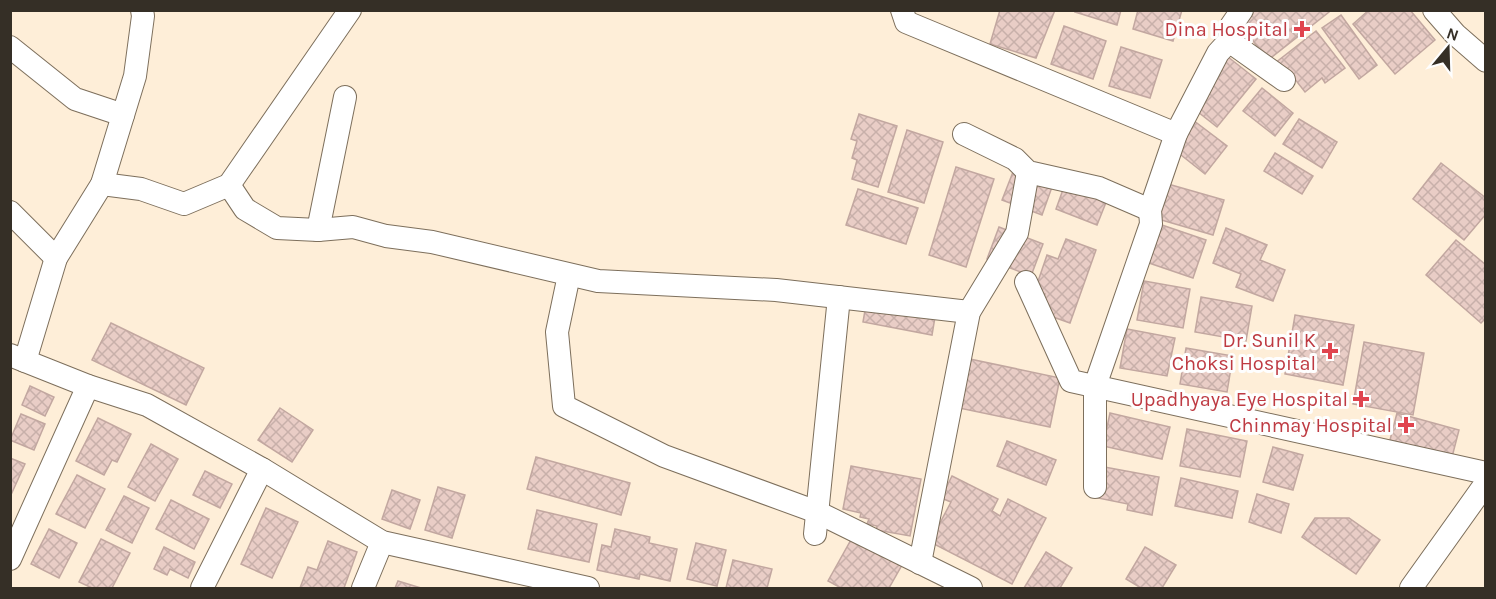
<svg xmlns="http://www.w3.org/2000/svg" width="1496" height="599" viewBox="0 0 1496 599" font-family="Karla,sans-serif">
  <defs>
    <pattern id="building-cross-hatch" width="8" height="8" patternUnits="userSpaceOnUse" patternTransform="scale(1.5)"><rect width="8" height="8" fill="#e9cdc6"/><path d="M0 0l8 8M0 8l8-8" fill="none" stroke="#c8b0aa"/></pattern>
  </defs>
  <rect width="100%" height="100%" fill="#feeed8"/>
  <g fill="url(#building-cross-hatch)" stroke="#c2a7a0" stroke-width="1.5">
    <path d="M 1000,10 L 1055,10 L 1036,58 L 990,44 Z"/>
    <path d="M 1076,10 L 1121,10 L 1117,25 L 1075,12 Z"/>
    <path d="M 1138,10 L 1182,10 L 1173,41 L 1133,29 Z"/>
    <path d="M 1245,10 L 1328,10 L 1329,12 L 1268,60 L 1235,18 Z"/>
    <path d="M 1369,10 L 1410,10 L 1435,40 L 1395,74 L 1353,24 Z"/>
    <path d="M 1341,15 L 1377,65 L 1359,79 L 1322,28 Z"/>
    <path d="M 1064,26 L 1106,41 L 1093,79 L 1051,64 Z"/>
    <path d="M 1316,31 L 1345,68 L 1325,83 L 1322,78 L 1305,92 L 1287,69 L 1275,63 Z"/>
    <path d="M 1121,47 L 1162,60 L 1150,98 L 1109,86 Z"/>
    <path d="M 1223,53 L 1256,79 L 1217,127 L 1184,101 Z"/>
    <path d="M 1262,88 L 1293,113 L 1275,136 L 1243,111 Z"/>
    <path d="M 859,114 L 897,126 L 878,187 L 852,179 L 857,160 L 852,158 L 857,141 L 851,139 Z"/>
    <path d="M 1189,117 L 1227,146 L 1205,174 L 1167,144 Z"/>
    <path d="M 1299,119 L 1337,142 L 1322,168 L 1283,144 Z"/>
    <path d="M 907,130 L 943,142 L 924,203 L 888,192 Z"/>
    <path d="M 1275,153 L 1313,176 L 1302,194 L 1264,171 Z"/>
    <path d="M 1441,163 L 1486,198 L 1486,214 L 1464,240 L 1413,199 Z"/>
    <path d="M 956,167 L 994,179 L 966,267 L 929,255 Z"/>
    <path d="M 1013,172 L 1052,187 L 1042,215 L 1002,200 Z"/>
    <path d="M 1065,184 L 1107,200 L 1097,225 L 1056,209 Z"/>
    <path d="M 1168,184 L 1224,200 L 1213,235 L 1158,219 Z"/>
    <path d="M 858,189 L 918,208 L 906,244 L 846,225 Z"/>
    <path d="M 1159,224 L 1206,240 L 1193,278 L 1146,262 Z"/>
    <path d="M 999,227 L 1043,244 L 1031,276 L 987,259 Z"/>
    <path d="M 1226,228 L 1267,245 L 1260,260 L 1285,270 L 1273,301 L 1236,287 L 1241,274 L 1213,263 Z"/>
    <path d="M 1066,239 L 1096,250 L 1070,323 L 1039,312 L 1045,294 L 1035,290 L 1047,255 L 1058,259 Z"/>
    <path d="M 1456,240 L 1486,265 L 1486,318 L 1481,323 L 1426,275 Z"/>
    <path d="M 1144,281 L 1190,289 L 1183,328 L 1137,320 Z"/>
    <path d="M 1201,297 L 1252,306 L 1246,341 L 1195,332 Z"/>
    <path d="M 867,299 L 936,311 L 932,335 L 863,322 Z"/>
    <path d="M 1295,315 L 1354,325 L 1343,385 L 1285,374 Z"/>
    <path d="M 111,323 L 204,368 L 186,405 L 92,360 Z"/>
    <path d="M 1127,329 L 1175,338 L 1167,376 L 1120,368 Z"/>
    <path d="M 1364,342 L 1424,353 L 1413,415 L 1353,404 Z"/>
    <path d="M 1186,348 L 1233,356 L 1227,392 L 1180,384 Z"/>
    <path d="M 970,359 L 1060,378 L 1050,427 L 959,408 Z"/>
    <path d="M 30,386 L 54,397 L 45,416 L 22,405 Z"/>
    <path d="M 280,408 L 313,430 L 292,462 L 258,440 Z"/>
    <path d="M 1110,413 L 1170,427 L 1162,459 L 1103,446 Z"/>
    <path d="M 1397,413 L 1459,430 L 1452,457 L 1390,440 Z"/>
    <path d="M 21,414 L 45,424 L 34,450 L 10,440 Z"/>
    <path d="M 98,418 L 131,434 L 117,462 L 112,460 L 104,475 L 76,461 Z"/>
    <path d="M 1187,429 L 1247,441 L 1240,477 L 1180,466 Z"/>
    <path d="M 1007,441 L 1056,460 L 1046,485 L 997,466 Z"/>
    <path d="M 151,444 L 178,459 L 155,501 L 128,487 Z"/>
    <path d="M 1273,447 L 1303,455 L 1293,490 L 1263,482 Z"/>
    <path d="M 536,457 L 630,483 L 621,515 L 527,489 Z"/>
    <path d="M 10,458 L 25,464 L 10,497 Z"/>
    <path d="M 851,466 L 921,479 L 910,536 L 876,530 L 877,526 L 867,524 L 869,519 L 860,517 L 861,513 L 843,509 Z"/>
    <path d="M 1099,466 L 1159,477 L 1152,515 L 1127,510 L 1128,504 L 1093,497 Z"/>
    <path d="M 205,471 L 232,484 L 220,508 L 193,495 Z"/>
    <path d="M 77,475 L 105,489 L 85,528 L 56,514 Z"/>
    <path d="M 952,476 L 998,499 L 992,511 L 1000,516 L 1008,499 L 1046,518 L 1012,584 L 930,542 L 951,502 L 941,498 Z"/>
    <path d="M 1181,478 L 1238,491 L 1232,518 L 1175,506 Z"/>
    <path d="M 438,487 L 465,495 L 452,538 L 425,530 Z"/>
    <path d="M 392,490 L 420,500 L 410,529 L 382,519 Z"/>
    <path d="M 1257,494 L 1289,504 L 1281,533 L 1249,522 Z"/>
    <path d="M 124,496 L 149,508 L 132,543 L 106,530 Z"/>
    <path d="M 171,500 L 209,519 L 194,549 L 156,529 Z"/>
    <path d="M 266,508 L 298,522 L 272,578 L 241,564 Z"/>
    <path d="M 537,510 L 597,524 L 589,562 L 528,549 Z"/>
    <path d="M 1315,518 L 1349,518 L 1380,540 L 1356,574 L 1302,537 Z"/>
    <path d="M 49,529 L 77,543 L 59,578 L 31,564 Z"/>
    <path d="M 615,529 L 650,537 L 649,543 L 677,549 L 670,581 L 640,574 L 639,579 L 597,570 L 602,545 L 611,547 Z"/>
    <path d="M 852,538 L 902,565 L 889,588 L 841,588 L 828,581 Z"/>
    <path d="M 101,539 L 130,553 L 112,588 L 92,588 L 79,582 Z"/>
    <path d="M 328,541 L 357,552 L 344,588 L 300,588 L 308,567 L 317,570 Z"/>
    <path d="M 696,543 L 726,550 L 717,586 L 687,579 Z"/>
    <path d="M 164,547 L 195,562 L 188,578 L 170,569 L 167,575 L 154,569 Z"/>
    <path d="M 1145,547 L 1176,565 L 1162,588 L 1141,588 L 1126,579 Z"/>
    <path d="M 1046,552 L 1072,568 L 1060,588 L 1024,588 Z"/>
    <path d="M 733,560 L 772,569 L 767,588 L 726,588 Z"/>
    <path d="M 398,581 L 421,588 L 395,588 Z"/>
  </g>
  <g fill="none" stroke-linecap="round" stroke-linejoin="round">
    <defs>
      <g id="minor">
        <path d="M 902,10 L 906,22 L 1176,134"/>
        <path d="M 1434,10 L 1455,34 L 1486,61"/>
        <path d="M 1229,41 L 1284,80"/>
        <path d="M 10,47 L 75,99 L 123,115"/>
        <path d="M 964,134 L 1015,159 L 1028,172 L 1099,188 L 1150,210"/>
        <path d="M 102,184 L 141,189 L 184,204 L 229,185 L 350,10"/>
        <path d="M 229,185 L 245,209 L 277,228 L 318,230 L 353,227 L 386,236 L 432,242 L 598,281 L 776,290 L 969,312"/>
        <path d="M 10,212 L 56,258"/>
        <path d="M 318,230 L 345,97"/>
        <path d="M 569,275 L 557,332 L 564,406 L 664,456 L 817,512 L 971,588"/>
        <path d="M 1026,282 L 1071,381 L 1486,473"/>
        <path d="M 10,355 L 88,386 L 147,405 L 262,469 L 382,542 L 588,588"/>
        <path d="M 25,361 L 56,258 L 102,184 L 135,76 L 143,16 L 142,10"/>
        <path d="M 1095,487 L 1095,386 L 1151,224 L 1150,210 L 1176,134 L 1218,53 L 1229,41 L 1231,26 L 1242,10"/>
        <path d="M 815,534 L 839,297"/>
        <path d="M 10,559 L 88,386"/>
        <path d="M 920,563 L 969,312 L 1017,233 L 1028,172"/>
        <path d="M 202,588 L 262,469"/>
        <path d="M 363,588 L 382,542"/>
        <path d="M 1411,588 L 1486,483"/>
      </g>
    </defs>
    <use href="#minor" stroke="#7d6f5c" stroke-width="24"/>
    <use href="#minor" stroke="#fff" stroke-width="22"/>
  </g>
  <g fill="#e0444e" stroke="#fefefe" stroke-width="2">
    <path d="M1299 20h6v6h6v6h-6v6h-6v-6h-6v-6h6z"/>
    <path d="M1327 342h6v6h6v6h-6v6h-6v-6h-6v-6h6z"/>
    <path d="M1358 390h6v6h6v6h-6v6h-6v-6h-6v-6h6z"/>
    <path d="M1403 416h6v6h6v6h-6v6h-6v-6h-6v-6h6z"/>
  </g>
  <g text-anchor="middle" stroke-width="6" stroke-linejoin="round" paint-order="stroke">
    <g font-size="20" fill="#be3a42" stroke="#fefefe" text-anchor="end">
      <text x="1288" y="36">Dina Hospital</text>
      <text x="1316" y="347">Dr. Sunil K<tspan x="1316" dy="23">Choksi Hospital</tspan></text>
      <text x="1348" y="406">Upadhyaya Eye Hospital</text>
      <text x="1392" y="432">Chinmay Hospital</text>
    </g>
  </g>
  <rect width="1496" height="599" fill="none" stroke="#352f26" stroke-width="24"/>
  <g transform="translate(1448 48) rotate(19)" stroke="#fefefe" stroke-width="4.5" paint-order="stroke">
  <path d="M0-4.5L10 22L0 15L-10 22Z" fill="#352f26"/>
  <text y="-9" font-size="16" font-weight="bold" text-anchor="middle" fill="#352f26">N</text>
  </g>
</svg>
